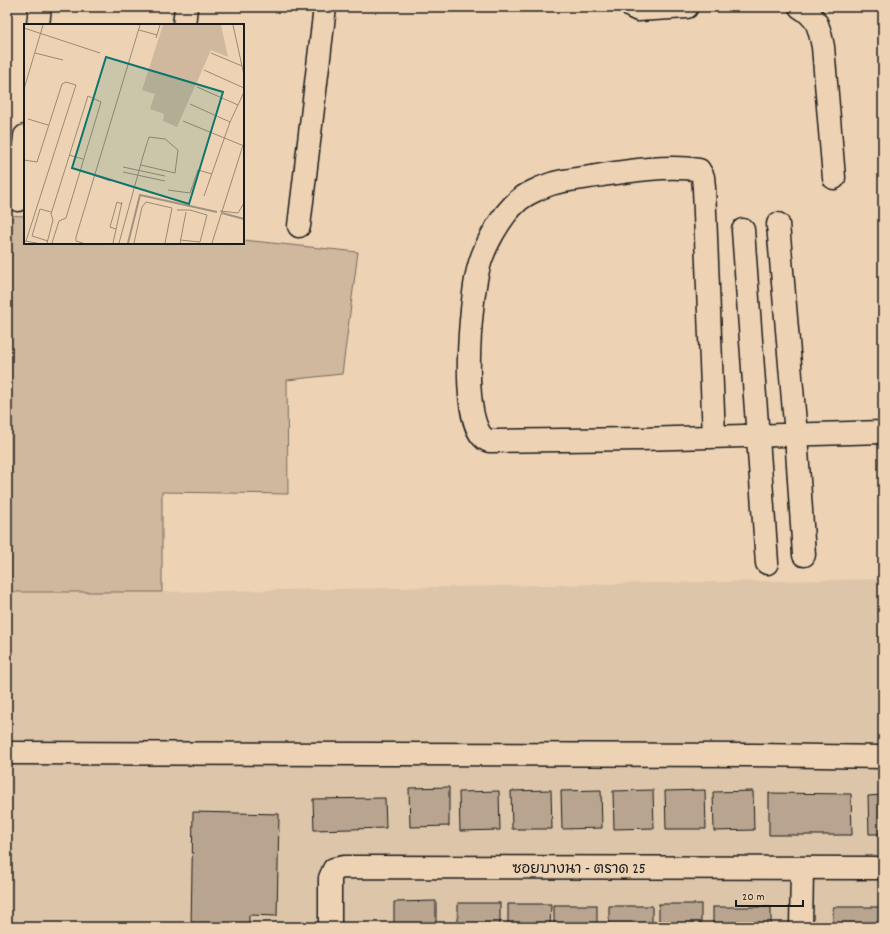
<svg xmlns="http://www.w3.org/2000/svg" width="890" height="934" viewBox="0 0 890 934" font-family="Dekko,'Playpen Sans Thai',sans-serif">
  <rect width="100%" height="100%" fill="#edd3b4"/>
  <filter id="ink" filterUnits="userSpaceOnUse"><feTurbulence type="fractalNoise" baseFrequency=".025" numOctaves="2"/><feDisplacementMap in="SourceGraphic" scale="8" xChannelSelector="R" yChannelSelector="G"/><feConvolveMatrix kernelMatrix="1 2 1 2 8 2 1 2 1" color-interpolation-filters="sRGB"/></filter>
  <g filter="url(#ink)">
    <path fill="#ddc5a9" d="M 883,579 L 883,927 L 7,927 L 7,593 L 162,592 Z"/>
    <path fill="#cfb89e" stroke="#766a5d" d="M 7,215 L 25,216 L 25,243 L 243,243 L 243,240 L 358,252 L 342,374 L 287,380 L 288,494 L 162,492 L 162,592 L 7,592 Z"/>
    <g fill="#b9a58f" stroke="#1c1c1c">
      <path d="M 449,787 L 449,826 L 410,827 L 409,788 Z"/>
      <path d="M 551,790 L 552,829 L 512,829 L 511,791 Z"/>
      <path d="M 601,790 L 602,828 L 562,829 L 561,791 Z"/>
      <path d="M 653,790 L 654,828 L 614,829 L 613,791 Z"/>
      <path d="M 705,790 L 706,829 L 666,829 L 665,791 Z"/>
      <path d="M 499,791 L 500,830 L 460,831 L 459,792 Z"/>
      <path d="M 753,791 L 754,830 L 714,831 L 713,792 Z"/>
      <path d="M 769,793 L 851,794 L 852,835 L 769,835 Z"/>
      <path d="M 883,795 L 883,834 L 869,834 L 868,796 Z"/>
      <path d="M 385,798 L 386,828 L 314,830 L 313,799 Z"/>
      <path d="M 193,812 L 279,814 L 277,916 L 249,915 L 249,927 L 191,927 Z"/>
      <path d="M 436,901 L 436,927 L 394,927 L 394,902 Z"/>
      <rect x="458" y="903" width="42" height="24"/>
      <path d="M 508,904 L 551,904 L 550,927 L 508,927 Z"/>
      <rect x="659" y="904" width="42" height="23"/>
      <rect x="554" y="905" width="43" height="22"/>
      <rect x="609" y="906" width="43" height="21"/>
      <rect x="713" y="907" width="58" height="20"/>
      <rect x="833" y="907" width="50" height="20"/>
    </g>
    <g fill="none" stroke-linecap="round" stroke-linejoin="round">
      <defs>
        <g id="minor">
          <path d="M 632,7 L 638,10 L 687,7"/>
          <path d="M 800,7 C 818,18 819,27 823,47 L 834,178"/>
          <path d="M 38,25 L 40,7"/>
          <path d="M 184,25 L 186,7"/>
          <path d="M 18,200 L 25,136"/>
          <path d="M 778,224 L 796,435 L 804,555"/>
          <path d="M 299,226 L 325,7"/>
          <path d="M 743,230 L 767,563"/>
          <path d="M 714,437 L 704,188 L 703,177 L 699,170 C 668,164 622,172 590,177 C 578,179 563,180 551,184 C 542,187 526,194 519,200 C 501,215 483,248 478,270 C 471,298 457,432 489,441 L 641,439 L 883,432"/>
          <path d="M 7,753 L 754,755 L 883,757"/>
          <path d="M 330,927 L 330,878 L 334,869 L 344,867 L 883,868"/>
          <path d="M 801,927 L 802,870"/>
        </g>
      </defs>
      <use href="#minor" stroke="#1c1c1c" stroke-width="25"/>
      <use href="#minor" stroke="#edd3b4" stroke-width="22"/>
    </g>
  </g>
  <g text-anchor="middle" stroke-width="3.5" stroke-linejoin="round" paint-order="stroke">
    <g font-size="15" fill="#1c1c1c" stroke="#edd3b4">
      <text x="579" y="873">ซอยบางนา - ตราด 25</text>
    </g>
  </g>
  <g transform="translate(24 24)">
    <rect width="220" height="220" fill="#edd3b4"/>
    <path d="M 139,1 L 197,1 L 204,33 L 187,26 L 153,103 L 139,97 L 140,90 L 126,85 L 131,70 L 118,66 Z" fill="#cfb89e"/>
    <path fill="none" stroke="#a2927e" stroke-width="2" d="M 198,189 L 220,195M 104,219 L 116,171 L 193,188"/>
    <path fill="none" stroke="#998a77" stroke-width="1" d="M 209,1 L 220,51M 0,4 L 76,29M 115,6 L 133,11M 132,14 L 136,1M 11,29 L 39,36M 187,29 L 218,42M 180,46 L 220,64M 173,63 L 214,81M 0,65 L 19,1M 166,80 L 206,98M 4,95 L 24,101M 159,97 L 220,122M 45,131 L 59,135M 0,136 L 13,138 L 38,60 L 42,58 L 52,61 L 2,217M 99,143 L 141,152M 99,148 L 141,157M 70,151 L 86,157M 144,166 L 166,169 L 174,146 L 188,150M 180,172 L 206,98 L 220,68M 153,186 L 166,186 L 183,191 L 176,218 L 156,216M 196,187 L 214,189 L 220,179M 92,205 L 86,203 L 93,178 L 98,180M 0,217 L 13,219M 24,217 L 8,212 L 16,185 L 27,188M 23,219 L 29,196 L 27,190 L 64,72 L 77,78 L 42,194 L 35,197 L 28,219M 59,219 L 52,217 L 52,213 L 116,1M 89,219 L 98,178M 95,219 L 119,132 L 125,113 L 141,115 L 154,126 L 151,149 L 117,141M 110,219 L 118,183 L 122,178 L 148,184 L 141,219M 156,219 L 162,188M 188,219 L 220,118"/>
    <path fill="#0f766e" fill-opacity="0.15" stroke="#0f766e" stroke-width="2" d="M 82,33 L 199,68 L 165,180 L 48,144 Z"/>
    <rect width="220" height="220" fill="none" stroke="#1c1c1c" stroke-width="2"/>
  </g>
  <rect width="890" height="934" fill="none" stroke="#edd3b4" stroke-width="24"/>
  <rect x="12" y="12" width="866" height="910" fill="none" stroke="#1c1c1c" stroke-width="1.5" filter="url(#ink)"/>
  <path d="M736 900v6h67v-6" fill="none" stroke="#1c1c1c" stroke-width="2"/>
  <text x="742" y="900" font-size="12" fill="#1c1c1c" stroke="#edd3b4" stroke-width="3" paint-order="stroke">20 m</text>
</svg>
